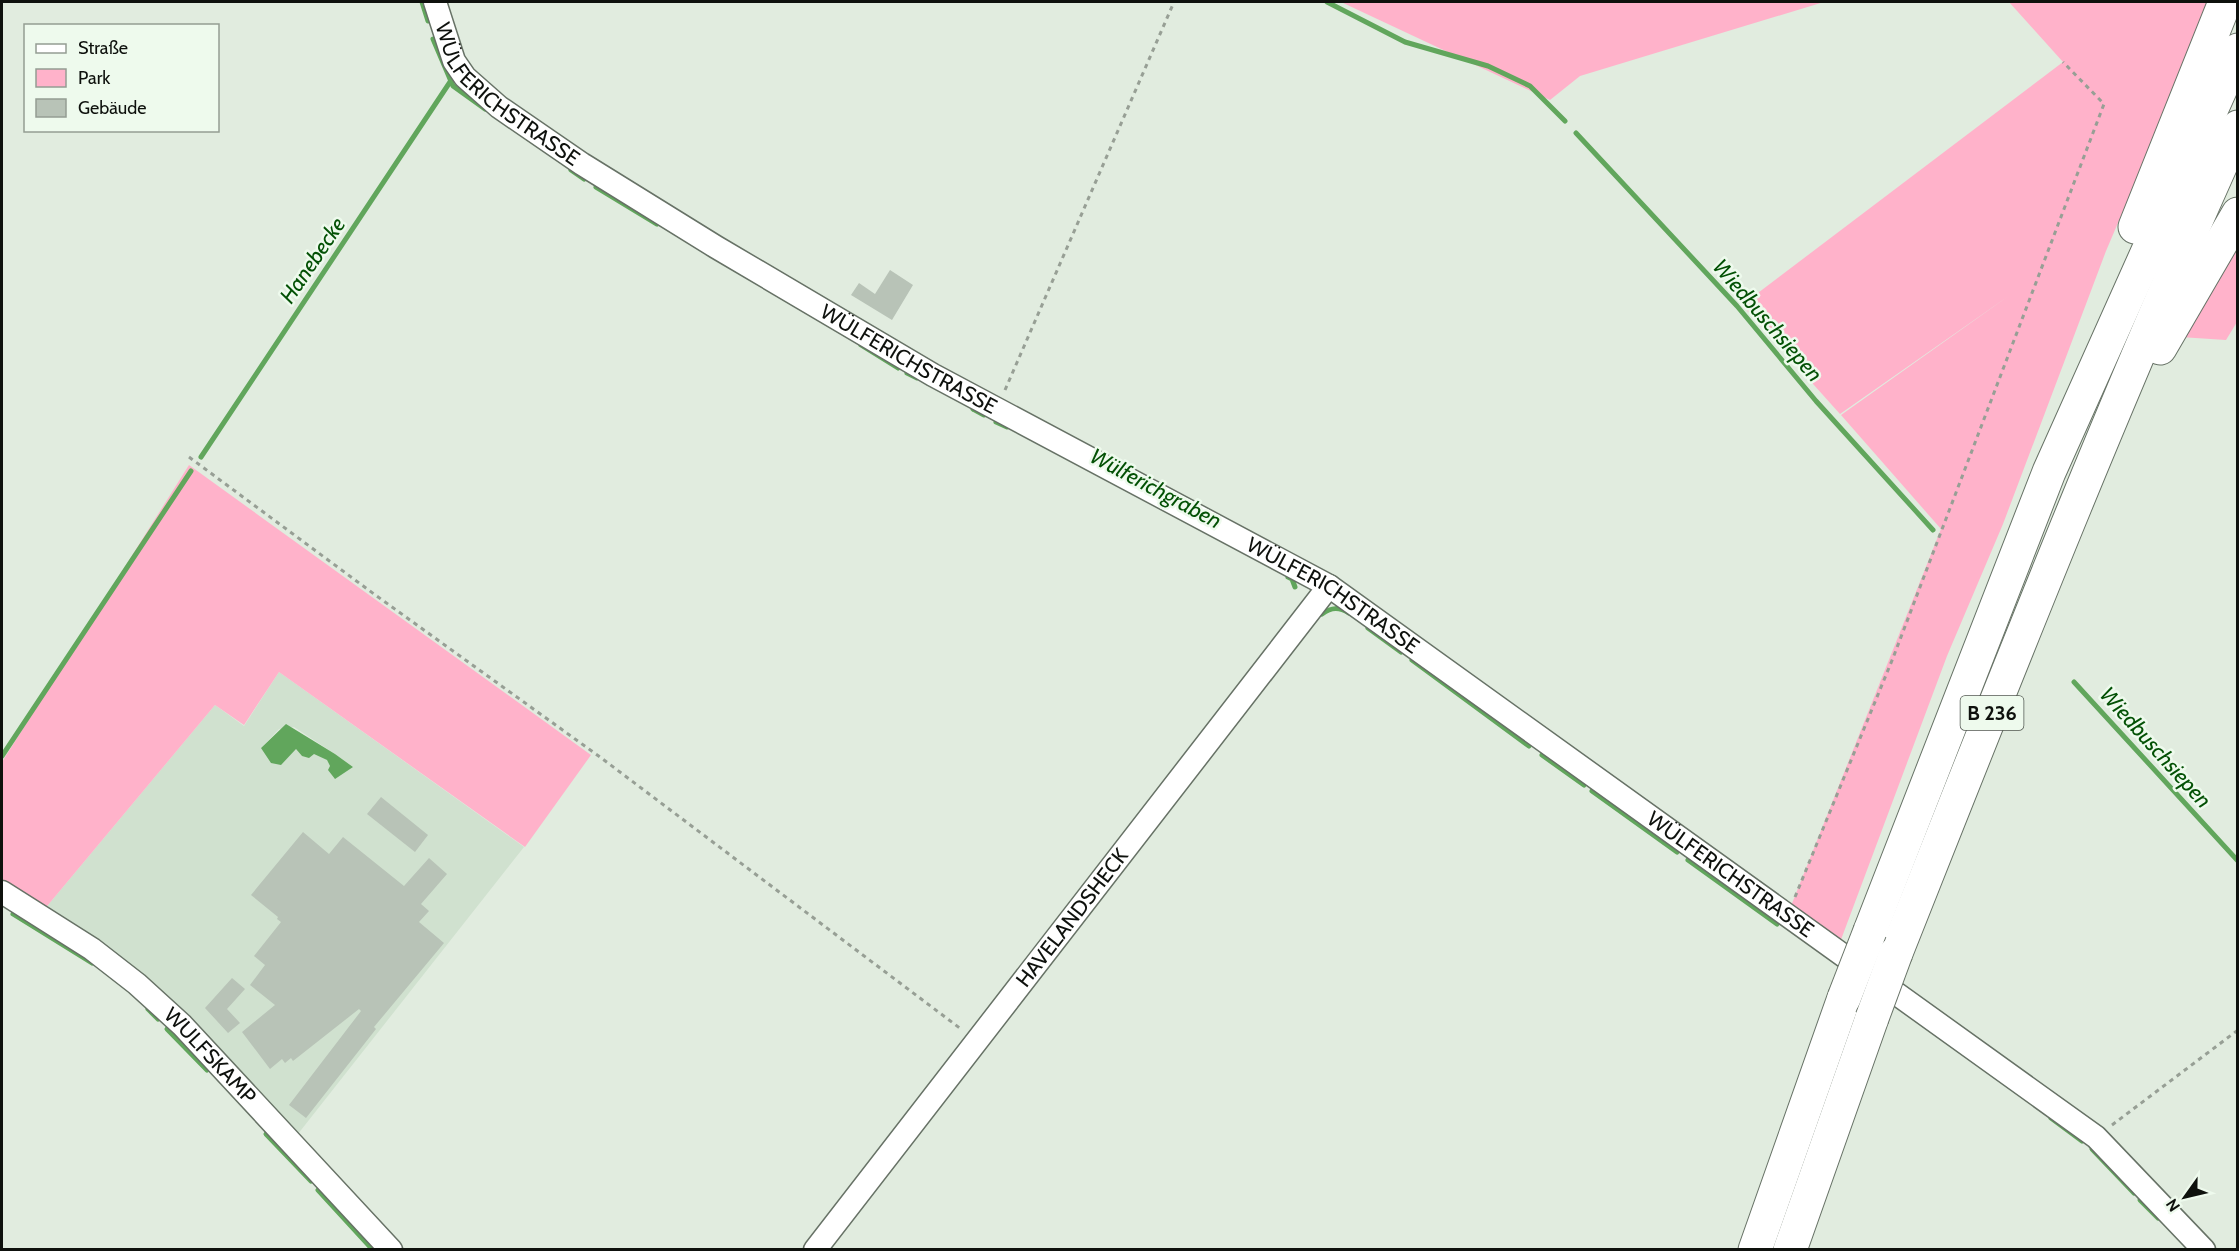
<svg xmlns="http://www.w3.org/2000/svg" width="2239" height="1251" viewBox="0 0 2239 1251" font-family="Cabin,sans-serif">
  <rect width="100%" height="100%" fill="#e1ecdf"/>
  <path fill="#d0e1cf" fill-rule="evenodd" d="M 279,672 L 524,847 L 294,1139 L 43,911 L 215,705 L 244,726 ZM 294,727 L 335,754 L 353,767 L 330,766 L 327,760 L 314,753 L 302,756 L 296,749 L 261,748 L 279,729 Z"/>
  <g fill="#ffb2ca">
    <path d="M 1341,2 L 1824,2 L 1580,76 L 1550,100 Z"/>
    <path d="M 2009,2 L 2212,2 L 2106,251 L 2003,524 L 1947,656 L 1839,945 L 1789,911 L 1941,529 L 1841,415 L 2010,295 L 1840,414 L 1742,305 L 2063,62 Z"/>
    <path d="M 2237,236 L 2237,322 L 2226,340 L 2180,337 Z"/>
    <path d="M 189,465 L 591,755 L 525,847 L 279,672 L 244,725 L 215,705 L 43,911 L 2,885 L 2,762 Z"/>
  </g>
  <path fill="#61a65c" d="M 286,724 L 335,754 L 353,767 L 335,779 L 328,770 L 330,766 L 327,760 L 314,754 L 309,758 L 302,756 L 296,749 L 281,765 L 271,763 L 261,748 Z"/>
  <g fill="none" stroke-linecap="round" stroke-linejoin="round">
    <g stroke="#61a65c" stroke-width="5">
      <path d="M 422,2 L 428,21"/>
      <path d="M 1327,2 L 1405,42 L 1488,66 L 1530,86 L 1565,121"/>
      <path d="M 433,39 L 453,86 L 485,109"/>
      <path d="M 1576,133 L 1737,306 L 1816,401 L 1933,530"/>
      <path d="M 571,170 L 584,179"/>
      <path d="M 596,187 L 657,224"/>
      <path d="M 861,345 L 898,368"/>
      <path d="M 907,373 L 917,378"/>
      <path d="M 973,409 L 984,415"/>
      <path d="M 996,422 L 1007,427"/>
      <path d="M 201,457 L 450,82"/>
      <path d="M 1288,577 L 1292,579 L 1295,587"/>
      <path d="M 1322,614 C 1332,607 1339,607 1349,613"/>
      <path d="M 1368,628 L 1401,652"/>
      <path d="M 1412,660 L 1529,746"/>
      <path d="M 2074,682 L 2238,861"/>
      <path d="M 1542,755 L 1584,785"/>
      <path d="M 2,756 L 191,471"/>
      <path d="M 1592,791 L 1677,852"/>
      <path d="M 1688,860 L 1777,924"/>
      <path d="M 13,914 L 92,963"/>
      <path d="M 148,1009 L 158,1019"/>
      <path d="M 167,1029 L 207,1070"/>
      <path d="M 2051,1118 L 2082,1141"/>
      <path d="M 266,1134 L 311,1181"/>
      <path d="M 2092,1149 L 2134,1193"/>
      <path d="M 318,1190 L 373,1250"/>
      <path d="M 2140,1200 L 2158,1218"/>
    </g>
  </g>
  <g fill="#b8c3b7">
    <path d="M 890,270 L 913,285 L 892,320 L 851,295 L 859,283 L 875,294 Z"/>
    <path d="M 381,797 L 428,835 L 415,852 L 367,814 Z"/>
    <path d="M 303,832 L 329,854 L 343,837 L 404,886 L 429,858 L 447,874 L 421,904 L 429,911 L 419,922 L 444,943 L 374,1027 L 376,1029 L 306,1118 L 289,1105 L 361,1011 L 359,1009 L 293,1061 L 291,1058 L 285,1063 L 282,1059 L 270,1069 L 242,1032 L 275,1005 L 250,985 L 265,965 L 254,956 L 281,922 L 277,919 L 278,917 L 251,895 Z"/>
    <path d="M 232,978 L 245,989 L 227,1009 L 240,1023 L 228,1033 L 205,1008 Z"/>
  </g>
  <g fill="none" stroke-linecap="round" stroke-linejoin="round">
    <defs>
      <g id="minor">
        <path id="s1" d="M 435,2 L 454,61 L 465,77 L 499,107 L 582,164 L 716,247 L 933,375 L 1329,586 L 2096,1137 L 2204,1250"/>
        <path id="s2" d="M 2,892 L 92,949 L 137,984 L 182,1025 L 391,1250"/>
        <path id="s3" d="M 815,1250 L 1329,586"/>
      </g>
      <g id="highway">
        <path d="M 2135,227 L 2225,2"/>
        <path d="M 2160,348 L 2238,214"/>
        <path d="M 1870,931 L 2049,472 L 2238,50"/>
        <path d="M 1896,953 C 2006,676 2115,398 2238,127"/>
        <path d="M 1755,1250 L 1844,998"/>
        <path d="M 1790,1250 L 1872,1018"/>
      </g>
    </defs>
    <use href="#minor" stroke="#677266" stroke-width="25"/>
    <use href="#highway" stroke="#677266" stroke-width="35"/>
    <g stroke="#979f95" stroke-width="3" stroke-dasharray="4.5 4.5" stroke-linecap="butt">
      <path d="M 1005,390 L 1174,2"/>
      <path d="M 189,457 L 374,594 L 600,757 L 961,1029"/>
      <path d="M 1795,897 L 1893,658 L 2104,104 L 2063,62"/>
      <path d="M 2112,1125 L 2238,1030"/>
    </g>
    <use href="#minor" stroke="#fff" stroke-width="22"/>
    <use href="#highway" stroke="#fff" stroke-width="33"/>
    <defs>
      <g id="highway-bridge">
        <path d="M 1844,998 L 1870,931"/>
        <path d="M 1872,1018 L 1896,953"/>
      </g>
    </defs>
    <use href="#highway-bridge" stroke="#677266" stroke-width="35" stroke-linecap="butt"/>
    <use href="#highway-bridge" stroke="#fff" stroke-width="33"/>
  </g>
  <g text-anchor="middle" stroke-width="5" stroke-linejoin="round" paint-order="stroke">
    <rect fill="#eefaed" stroke="#515750" stroke-width="1.5" x="1960.5" y="696" width="63" height="34" rx="4.5"/>
    <g font-size="20" font-weight="bold" fill="#0e110d">
      <text x="1992" y="720">B 236</text>
    </g>
    <g font-size="21" fill="#0e110d" stroke="#eefaed">
      <text dy="7" stroke="none"><textPath href="#s1" startOffset="122">WÜLFERICHSTRASSE</textPath></text>
      <text dy="7" stroke="none"><textPath href="#s1" startOffset="608">WÜLFERICHSTRASSE</textPath></text>
      <text dy="7" stroke="none"><textPath href="#s1" startOffset="1094">WÜLFERICHSTRASSE</textPath></text>
      <text dy="7" stroke="none"><textPath href="#s1" startOffset="1580">WÜLFERICHSTRASSE</textPath></text>
      <text dy="7" stroke="none"><textPath href="#s3" startOffset="420">HAVELANDSHECK</textPath></text>
      <text dy="7" stroke="none"><textPath href="#s2" startOffset="266">WULFSKAMP</textPath></text>
    </g>
    <g font-size="22" font-style="italic" fill="#035105" stroke="#eefaed">
      <text transform="translate(312 260) rotate(-56)" y="8">Hanebecke</text>
      <text transform="translate(1768 320) rotate(49)" y="8">Wiedbuschsiepen</text>
      <text transform="translate(1156 488) rotate(28)" y="8">Wülferichgraben</text>
      <text transform="translate(2156 747) rotate(48)" y="8">Wiedbuschsiepen</text>
    </g>
  </g>
  <rect width="2239" height="1251" fill="none" stroke="#0e110d" stroke-width="6"/>
  <rect x="24" y="24" width="195" height="108" fill="#eefaed" stroke="#949d93" stroke-width="1.5"/>
  <rect x="36" y="44" width="30" height="9" fill="#ffffff" stroke="#949d93" stroke-width="1.5"/>
  <text x="78" y="54" font-size="18" fill="#0e110d">Straße</text>
  <rect x="36" y="69" width="30" height="18" fill="#ffb2ca" stroke="#949d93" stroke-width="1.5"/>
  <text x="78" y="84" font-size="18" fill="#0e110d">Park</text>
  <rect x="36" y="99" width="30" height="18" fill="#b8c3b7" stroke="#949d93" stroke-width="1.5"/>
  <text x="78" y="114" font-size="18" fill="#0e110d">Gebäude</text>
  <g transform="translate(2185 1197) rotate(236)" stroke="#eefaed" stroke-width="4.5" paint-order="stroke">
  <path d="M0-4.5L10 22L0 15L-10 22Z" fill="#0e110d"/>
  <text y="-9" font-size="16" font-weight="bold" text-anchor="middle" fill="#0e110d">N</text>
  </g>
</svg>
